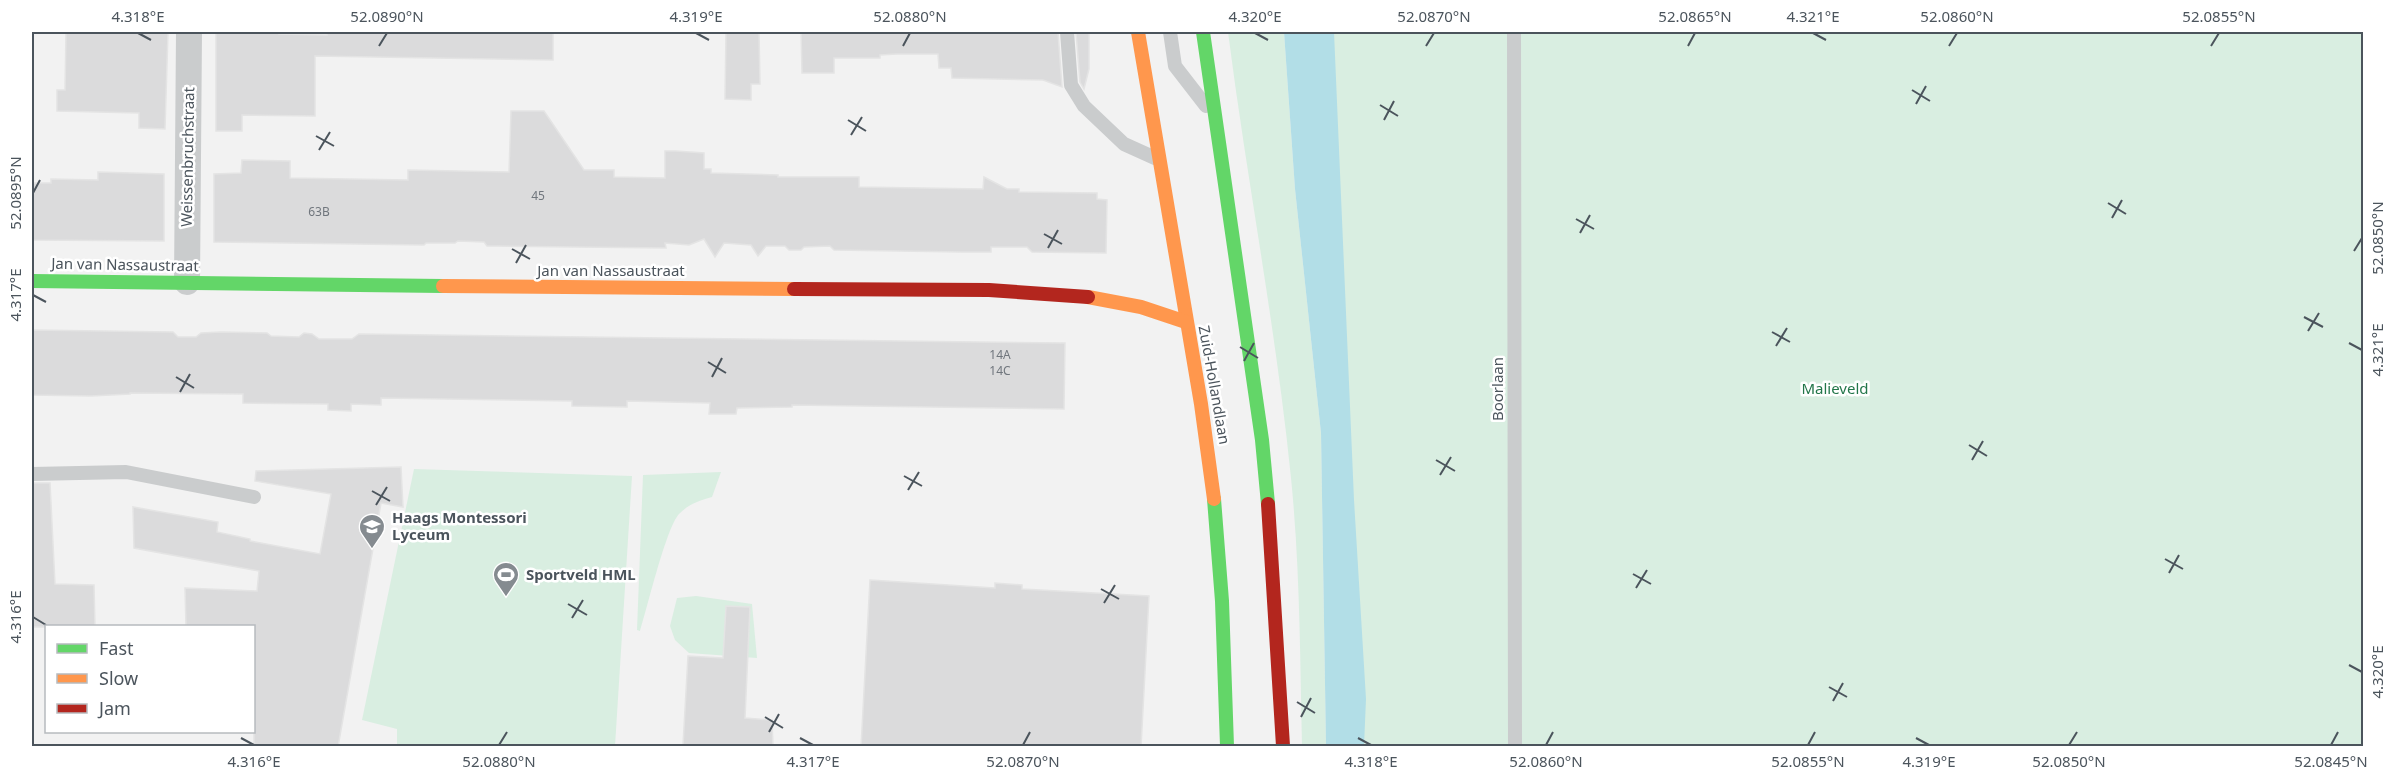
<svg xmlns="http://www.w3.org/2000/svg" width="2395" height="778" viewBox="0 0 2395 778" font-family="'Noto Sans',sans-serif">
  <rect width="100%" height="100%" fill="#f2f2f2"/>
  <g fill="#d9eee1">
    <path d="M 1228,32 L 1284,32 L 1295,189 L 1321,433 L 1326,746 L 1302,746 C 1300,657 1300,567 1291,478 C 1276,328 1247,181 1228,32 Z"/>
    <path d="M 1306,32 L 2363,32 L 2363,746 L 1338,746 Z"/>
    <path d="M 414,469 L 632,476 L 615,746 L 397,746 L 397,729 L 362,720 Z"/>
    <path d="M 721,472 L 712,497 C 698,501 689,504 679,514 C 666,528 647,609 640,631 L 637,630 L 643,475 Z"/>
    <path d="M 696,596 L 752,604 L 757,658 L 689,653 L 675,640 L 670,626 L 677,598 Z"/>
  </g>
  <path fill="#b2dee7" d="M 1284,32 L 1334,32 L 1354,500 L 1366,699 L 1364,746 L 1326,746 L 1321,433 L 1295,189 Z"/>
  <g fill="#dbdbdc" stroke="#e4e4e4" stroke-width="1.5">
    <path d="M 66,32 L 168,32 L 165,129 L 139,128 L 139,113 L 57,111 L 57,90 L 65,90 Z"/>
    <path d="M 216,32 L 279,32 L 279,34 L 327,35 L 327,32 L 553,32 L 553,60 L 315,56 L 315,116 L 242,115 L 242,131 L 216,131 Z"/>
    <path d="M 726,32 L 759,32 L 760,84 L 751,84 L 751,100 L 725,99 Z"/>
    <path d="M 801,32 L 1058,32 L 1062,87 L 1043,80 L 952,78 L 951,68 L 939,68 L 938,54 L 897,54 L 880,55 L 880,58 L 834,58 L 834,73 L 802,73 Z"/>
    <path d="M 1076,32 L 1089,32 L 1089,69 L 1084,89 L 1080,82 Z"/>
    <path d="M 511,111 L 544,111 L 584,170 L 614,170 L 614,177 L 665,178 L 665,151 L 676,151 L 704,153 L 704,169 L 711,169 L 711,173 L 778,175 L 778,177 L 859,177 L 859,187 L 983,189 L 984,177 L 1007,189 L 1019,189 L 1019,192 L 1097,193 L 1097,199 L 1107,200 L 1106,253 L 1032,252 L 1027,247 L 991,247 L 991,252 L 961,252 L 834,250 L 830,246 L 804,247 L 801,250 L 789,250 L 785,246 L 766,246 L 758,256 L 751,245 L 724,243 L 715,257 L 704,239 L 689,245 L 665,243 L 666,248 L 497,246 L 487,246 L 484,242 L 458,241 L 455,243 L 426,243 L 424,245 L 214,242 L 214,174 L 241,173 L 242,160 L 290,161 L 290,178 L 408,180 L 408,170 L 509,172 Z"/>
    <path d="M 98,172 L 164,174 L 164,241 L 32,240 L 32,183 L 51,183 L 51,179 L 98,180 Z"/>
    <path d="M 32,330 L 173,332 L 178,337 L 196,337 L 201,333 L 221,332 L 267,333 L 271,336 L 299,337 L 304,333 L 312,334 L 319,339 L 352,339 L 359,334 L 1065,343 L 1064,409 L 792,405 L 792,407 L 737,408 L 736,414 L 709,414 L 710,403 L 627,401 L 627,407 L 572,406 L 572,401 L 381,398 L 381,405 L 351,404 L 351,411 L 328,410 L 328,404 L 243,403 L 243,394 L 130,393 L 130,394 L 91,396 L 32,395 Z"/>
    <path d="M 401,467 L 403,507 L 381,503 L 338,747 L 254,747 L 254,627 L 186,627 L 185,588 L 257,591 L 259,571 L 134,548 L 133,507 L 218,522 L 217,532 L 250,539 L 250,541 L 320,554 L 331,494 L 255,481 L 256,471 Z"/>
    <path d="M 32,483 L 50,483 L 55,584 L 94,585 L 95,627 L 32,627 Z"/>
    <path d="M 870,580 L 995,588 L 995,583 L 1022,585 L 1022,589 L 1149,596 L 1141,747 L 861,747 Z"/>
    <path d="M 726,606 L 750,607 L 745,718 L 772,720 L 773,747 L 683,745 L 688,656 L 723,658 Z"/>
  </g>
  <g fill="none" stroke-linecap="round" stroke-linejoin="round">
    <g stroke="#cacccd" stroke-width="14">
      <path d="M 1067,32 L 1071,85 L 1084,106 L 1124,144 L 1155,158"/>
      <path d="M 1170,32 L 1175,66 L 1206,106"/>
      <path d="M 1514,32 L 1515,746"/>
      <path d="M 32,474 L 126,472 L 254,497"/>
    </g>
    <path stroke="#cacccd" stroke-width="26" d="M 187,282 L 189,32"/>
    <g stroke="#63d668" stroke-width="14">
      <path d="M 1203,32 L 1262,440 L 1268,504"/>
      <path d="M 32,281 L 443,286"/>
      <path d="M 1214,499 L 1222,601 L 1227,746"/>
    </g>
    <g stroke="#ff974d" stroke-width="14">
      <path d="M 1138,32 L 1201,404 L 1214,499"/>
      <path d="M 443,286 L 794,289"/>
      <path d="M 1088,297 L 1141,307 L 1186,322"/>
    </g>
    <g stroke="#b3261e" stroke-width="14">
      <path d="M 794,289 L 989,290 L 1088,297"/>
      <path d="M 1268,504 L 1283,746"/>
    </g>
  </g>
  <path fill="none" stroke="#4b545c" stroke-width="2" d="M 138,33 L 151,40M 696,33 L 709,40M 1255,33 L 1268,40M 1813,33 L 1826,40M 379,46 L 387,33M 903,46 L 910,33M 1426,46 L 1434,33M 1688,46 L 1695,33M 1949,46 L 1957,33M 2211,46 L 2219,33M 1912,90 L 1930,101M 1916,104 L 1926,86M 1380,105 L 1398,116M 848,120 L 866,131M 1384,120 L 1394,101M 851,135 L 862,117M 316,136 L 334,146M 319,150 L 330,132M 33,193 L 40,180M 2108,203 L 2126,214M 2112,218 L 2122,200M 1576,219 L 1594,229M 1580,233 L 1590,215M 1044,234 L 1062,244M 1048,248 L 1058,230M 512,249 L 530,259M 2354,251 L 2362,238M 516,263 L 526,245M 33,295 L 46,302M 2304,317 L 2323,327M 2308,331 L 2319,313M 1772,332 L 1790,342M 2349,343 L 2362,350M 1776,346 L 1787,328M 1240,347 L 1258,358M 1244,361 L 1254,343M 708,362 L 726,373M 176,377 L 194,388M 712,377 L 722,358M 180,392 L 190,374M 1969,445 L 1987,456M 1436,460 L 1455,471M 1972,460 L 1983,441M 1440,475 L 1451,457M 904,476 L 922,486M 908,490 L 919,472M 372,491 L 390,501M 376,505 L 387,487M 2165,559 L 2183,569M 2169,573 L 2179,555M 1633,574 L 1651,584M 1636,588 L 1647,570M 1101,589 L 1119,599M 1104,603 L 1115,585M 568,604 L 587,615M 33,617 L 46,625M 572,618 L 583,600M 2349,665 L 2362,672M 1829,687 L 1847,697M 1833,701 L 1843,683M 1297,702 L 1315,713M 765,717 L 783,728M 1301,717 L 1311,698M 769,732 L 779,714M 241,738 L 254,745M 800,738 L 813,745M 1358,738 L 1371,745M 1916,738 L 1929,745M 499,745 L 507,732M 1023,745 L 1030,732M 1546,745 L 1553,732M 1808,745 L 1815,732M 2069,745 L 2077,732M 2331,745 L 2338,732"/>
  <defs>
    <symbol id="school-pin" viewBox="-11 -11 22 30"><path d="M0 17L-7.5 6A9.5 9.5 0 1 1 7.5 6Z" fill="#858b90" stroke="#fff"/><path d="M0-5L7-2L0 1L-7-2ZM-4 1L0 2.5L4 1V4Q0 6-4 4Z" fill="#fff"/></symbol>
    <symbol id="stadium-pin" viewBox="-11 -11 22 30"><path d="M0 17L-7.5 6A9.5 9.5 0 1 1 7.5 6Z" fill="#858b90" stroke="#fff"/><path d="M0-5a6.5 5 0 1 0 0 10a6.5 5 0 1 0 0-10ZM-3.5-1.8h7v3.6h-7Z" fill="#fff"/></symbol>
  </defs>
  <g fill-rule="evenodd">
    <use href="#school-pin" x="357" y="512" width="30" height="40"/>
    <use href="#stadium-pin" x="491" y="560" width="30" height="40"/>
  </g>
  <g text-anchor="middle" stroke-width="5" stroke-linejoin="round" paint-order="stroke">
    <g font-size="12" fill="#70767d">
      <text x="538" y="200">45</text>
      <text x="319" y="216">63B</text>
      <text x="1000" y="359">14A</text>
      <text x="1000" y="375">14C</text>
    </g>
    <g font-size="15" fill="#4b545c" stroke="#fff">
      <text transform="translate(188 157) rotate(-89)" y="5">Weissenbruchstraat</text>
      <text transform="translate(125 265) rotate(1)" y="5">Jan van Nassaustraat</text>
      <text x="611" y="276">Jan van Nassaustraat</text>
      <text transform="translate(1214 385) rotate(80)" y="5">Zuid-Hollandlaan</text>
      <text transform="translate(1498 389) rotate(-90)" y="5">Boorlaan</text>
    </g>
    <g font-size="15" fill="#23764a" stroke="#fff">
      <text x="1835" y="394">Malieveld</text>
    </g>
    <g font-size="15" font-weight="bold" fill="#4b545c" stroke="#fff" text-anchor="start">
      <text x="392" y="523">Haags Montessori<tspan x="392" dy="17">Lyceum</tspan></text>
      <text x="526" y="580">Sportveld HML</text>
    </g>
  </g>
  <rect width="2395" height="778" fill="none" stroke="#ffffff" stroke-width="66"/>
  <rect x="45" y="625" width="210" height="108" fill="#ffffff" stroke="#b7bbbe" stroke-width="1.5"/>
  <rect x="57" y="644" width="30" height="9" fill="#63d668" stroke="#b7bbbe" stroke-width="1.5"/>
  <text x="99" y="655" font-size="18" fill="#4b545c">Fast</text>
  <rect x="57" y="674" width="30" height="9" fill="#ff974d" stroke="#b7bbbe" stroke-width="1.5"/>
  <text x="99" y="685" font-size="18" fill="#4b545c">Slow</text>
  <rect x="57" y="704" width="30" height="9" fill="#b3261e" stroke="#b7bbbe" stroke-width="1.5"/>
  <text x="99" y="715" font-size="18" fill="#4b545c">Jam</text>
  <rect x="33" y="33" width="2329" height="712" fill="none" stroke="#4b545c" stroke-width="2"/>
  <g font-size="15" text-anchor="middle" fill="#4b545c">
    <text x="138" y="22">4.318°E</text>
    <text x="387" y="22">52.0890°N</text>
    <text x="696" y="22">4.319°E</text>
    <text x="910" y="22">52.0880°N</text>
    <text x="1255" y="22">4.320°E</text>
    <text x="1434" y="22">52.0870°N</text>
    <text x="1695" y="22">52.0865°N</text>
    <text x="1813" y="22">4.321°E</text>
    <text x="1957" y="22">52.0860°N</text>
    <text x="2219" y="22">52.0855°N</text>
    <text transform="translate(16 193) rotate(-90)" y="5">52.0895°N</text>
    <text transform="translate(2378 238) rotate(-90)" y="5">52.0850°N</text>
    <text transform="translate(16 295) rotate(-90)" y="5">4.317°E</text>
    <text transform="translate(2378 350) rotate(-90)" y="5">4.321°E</text>
    <text transform="translate(16 617) rotate(-90)" y="5">4.316°E</text>
    <text transform="translate(2378 672) rotate(-90)" y="5">4.320°E</text>
    <text x="254" y="767">4.316°E</text>
    <text x="499" y="767">52.0880°N</text>
    <text x="813" y="767">4.317°E</text>
    <text x="1023" y="767">52.0870°N</text>
    <text x="1371" y="767">4.318°E</text>
    <text x="1546" y="767">52.0860°N</text>
    <text x="1808" y="767">52.0855°N</text>
    <text x="1929" y="767">4.319°E</text>
    <text x="2069" y="767">52.0850°N</text>
    <text x="2331" y="767">52.0845°N</text>
  </g>
</svg>
